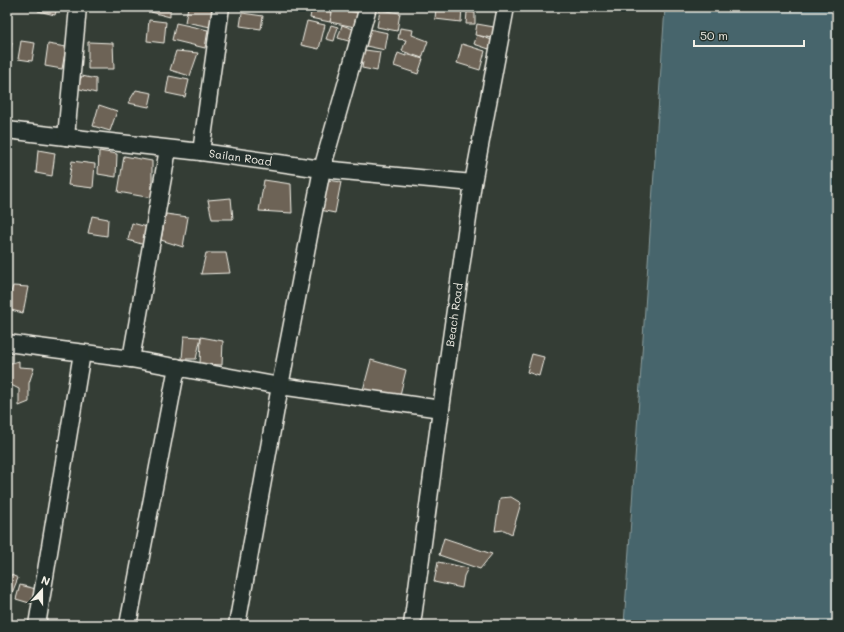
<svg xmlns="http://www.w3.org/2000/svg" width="844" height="632" viewBox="0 0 844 632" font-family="Mali,sans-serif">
  <rect width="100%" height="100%" fill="#343d35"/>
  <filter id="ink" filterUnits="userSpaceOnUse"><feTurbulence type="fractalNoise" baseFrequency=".025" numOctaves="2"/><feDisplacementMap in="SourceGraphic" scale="8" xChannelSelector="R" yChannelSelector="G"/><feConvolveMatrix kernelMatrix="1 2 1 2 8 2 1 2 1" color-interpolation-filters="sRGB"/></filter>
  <g filter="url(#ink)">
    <path fill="#46656c" stroke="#8c9d9e" d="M 665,7 L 837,7 L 837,625 L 624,625 Z"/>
    <g fill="#6d6456" stroke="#f4f1e8">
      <path d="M 39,7 L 57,7 L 55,15 L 38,11 Z"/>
      <path d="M 152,7 L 170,7 L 170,17 L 151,12 Z"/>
      <path d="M 188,7 L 219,7 L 216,28 L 185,22 Z"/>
      <path d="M 312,7 L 333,7 L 330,22 L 310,18 Z"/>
      <path d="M 436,7 L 462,7 L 461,22 L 435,19 Z"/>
      <path d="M 484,7 L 498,7 L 498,11 L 484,9 Z"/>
      <path d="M 333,8 L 358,13 L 355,27 L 330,22 Z"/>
      <path d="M 380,10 L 400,13 L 397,31 L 377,27 Z"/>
      <path d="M 467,12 L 475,13 L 475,24 L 466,24 Z"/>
      <path d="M 242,13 L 263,16 L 261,29 L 240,26 Z"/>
      <path d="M 149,20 L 166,22 L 164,43 L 147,41 Z"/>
      <path d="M 307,21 L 325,25 L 319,49 L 301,45 Z"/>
      <path d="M 176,23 L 208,30 L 205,48 L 172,40 Z"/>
      <path d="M 477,24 L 494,27 L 492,38 L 475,35 Z"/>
      <path d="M 331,25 L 338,27 L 334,41 L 326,39 Z"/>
      <path d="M 342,25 L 356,30 L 352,42 L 338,38 Z"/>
      <path d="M 400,28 L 413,30 L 412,35 L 428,41 L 422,58 L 402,51 L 406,40 L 398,39 Z"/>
      <path d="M 369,29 L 388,33 L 385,50 L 366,46 Z"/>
      <path d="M 477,35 L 492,40 L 489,49 L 474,44 Z"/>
      <path d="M 21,41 L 35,43 L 32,61 L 18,59 Z"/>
      <path d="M 7,42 L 12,43 L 8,59 L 7,58 Z"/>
      <path d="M 88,42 L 113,43 L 114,69 L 88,69 Z"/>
      <path d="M 48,44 L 66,47 L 62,69 L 45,66 Z"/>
      <path d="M 462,44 L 485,51 L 480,70 L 457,63 Z"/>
      <path d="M 357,50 L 364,51 L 365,50 L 380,52 L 377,71 L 362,68 L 363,62 L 355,61 Z"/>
      <path d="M 176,51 L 198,53 L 190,76 L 170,70 Z"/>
      <path d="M 398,53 L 406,56 L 406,54 L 423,59 L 418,74 L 394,66 Z"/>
      <path d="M 82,76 L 96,79 L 96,93 L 76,88 Z"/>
      <path d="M 169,76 L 189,80 L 185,97 L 166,93 Z"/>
      <path d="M 136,90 L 152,93 L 149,107 L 128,103 Z"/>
      <path d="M 99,105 L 117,111 L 110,131 L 93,126 Z"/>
      <path d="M 38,150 L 55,153 L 52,176 L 36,173 Z"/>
      <path d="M 99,151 L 117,154 L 116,177 L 98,174 Z"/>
      <path d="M 124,156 L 152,161 L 152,198 L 118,192 Z"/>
      <path d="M 72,161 L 95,164 L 93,188 L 68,185 Z"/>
      <path d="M 264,180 L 291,184 L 292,213 L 259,211 Z"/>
      <path d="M 328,180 L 341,182 L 335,213 L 320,210 Z"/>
      <path d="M 231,198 L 233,219 L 212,219 L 208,200 Z"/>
      <path d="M 166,214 L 188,217 L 183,247 L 161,240 Z"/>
      <path d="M 92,216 L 108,219 L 107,236 L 88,233 Z"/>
      <path d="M 132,223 L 151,228 L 148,246 L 128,240 Z"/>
      <path d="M 206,253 L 226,253 L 230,273 L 201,274 Z"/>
      <path d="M 13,286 L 28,287 L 23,313 L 7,309 L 7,304 Z"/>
      <path d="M 184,336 L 201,337 L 196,359 L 182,359 Z"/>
      <path d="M 201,337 L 223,341 L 222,365 L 200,364 Z"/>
      <path d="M 532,354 L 544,357 L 539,376 L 527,372 Z"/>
      <path d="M 371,360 L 406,370 L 399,399 L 363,390 Z"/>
      <path d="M 19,361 L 19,367 L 34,368 L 29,383 L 29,402 L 19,406 L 19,389 L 7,383 L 7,364 Z"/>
      <path d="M 511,497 L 521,503 L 512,534 L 504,530 L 495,531 L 500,498 Z"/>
      <path d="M 444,538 L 492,554 L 480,569 L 439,555 Z"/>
      <path d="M 438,562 L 468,568 L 464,576 L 462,588 L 434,582 Z"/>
      <path d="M 7,573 L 18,578 L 12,593 L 7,591 Z"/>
      <path d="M 20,585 L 40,590 L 36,605 L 16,599 Z"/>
    </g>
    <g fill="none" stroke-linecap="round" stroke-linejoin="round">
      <defs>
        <g id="minor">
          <path id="s1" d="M 7,130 L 66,137 L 201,152 L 322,169 L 473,183"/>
          <path d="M 66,137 L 78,7"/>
          <path d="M 201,152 L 221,7"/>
          <path d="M 7,343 L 131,359 L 280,386 L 441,409"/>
          <path d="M 131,359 L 168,149"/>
          <path d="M 37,625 L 82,353"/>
          <path d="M 128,625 L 177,367"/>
          <path d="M 237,625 L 280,386 L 322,169 L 368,7"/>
          <path id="s2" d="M 412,625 L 441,409 L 473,183 L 506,7"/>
        </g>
      </defs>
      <use href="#minor" stroke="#f4f1e8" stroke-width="19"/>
      <use href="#minor" stroke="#26332d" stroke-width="16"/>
    </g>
  </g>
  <g text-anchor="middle" stroke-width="4" stroke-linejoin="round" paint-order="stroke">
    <g font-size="11" fill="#f4f1e8" stroke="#26332d">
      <text dy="4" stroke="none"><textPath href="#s1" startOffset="235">Sailan Road</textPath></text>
      <text dy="4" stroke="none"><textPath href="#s2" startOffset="313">Beach Road</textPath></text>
    </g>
  </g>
  <rect width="844" height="632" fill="none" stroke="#26332d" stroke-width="24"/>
  <rect x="12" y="12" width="820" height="608" fill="none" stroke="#f4f1e8" stroke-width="1.5" filter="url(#ink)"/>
  <g transform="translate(42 590) rotate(21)" stroke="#26332d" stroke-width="3" paint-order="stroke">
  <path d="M0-3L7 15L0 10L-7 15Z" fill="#f4f1e8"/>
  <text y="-6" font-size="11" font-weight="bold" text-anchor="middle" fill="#f4f1e8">N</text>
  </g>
  <path d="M694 40v6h110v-6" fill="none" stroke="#f4f1e8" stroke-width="2"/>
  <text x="700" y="40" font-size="12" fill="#f4f1e8" stroke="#26332d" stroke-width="3" paint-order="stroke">50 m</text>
</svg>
